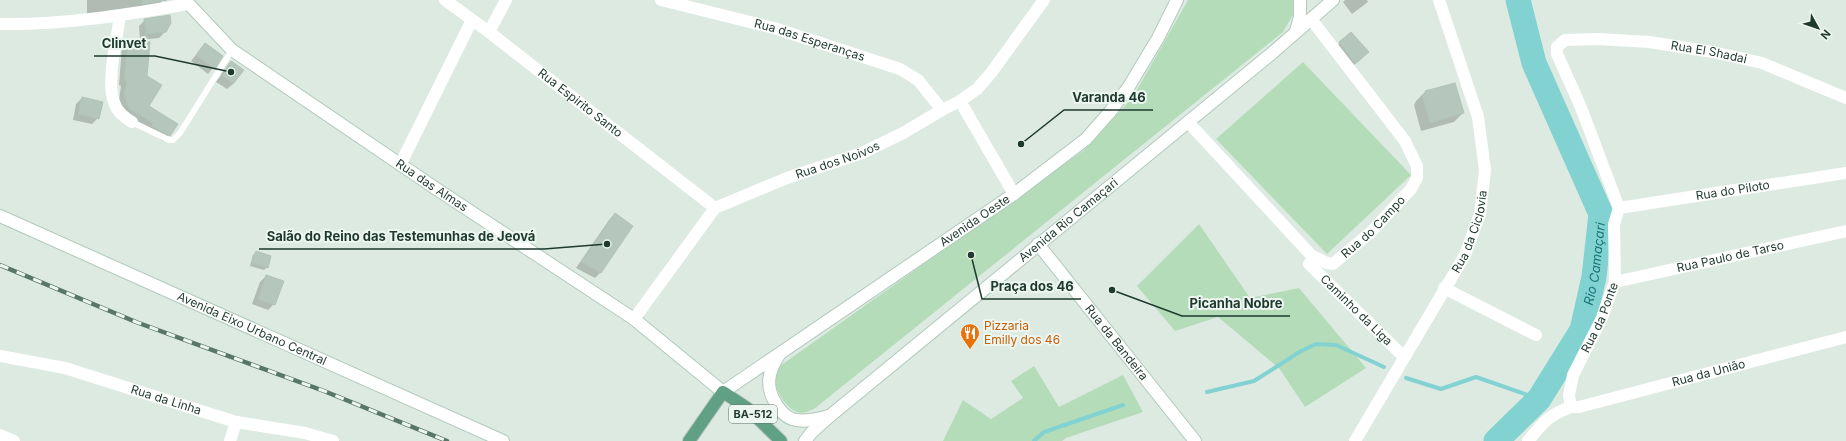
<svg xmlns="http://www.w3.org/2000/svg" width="1846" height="441" viewBox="0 0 1846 441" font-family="Inter,sans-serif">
  <rect width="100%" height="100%" fill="#ddeae2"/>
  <g fill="#b5dcb9">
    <path d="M 1188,0 L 1293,0 L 1294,13 L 1283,32 L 814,409 C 810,410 805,413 801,413 C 788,412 774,390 775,378 C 776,374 779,370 780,366 L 1084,150 L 1133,97 Z"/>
    <path d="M 1303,62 L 1411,175 L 1327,254 L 1216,139 Z"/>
    <path d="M 1199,224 L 1250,298 L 1299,288 L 1366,368 L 1305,407 L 1279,368 L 1218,317 L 1175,331 L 1137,286 Z"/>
    <path d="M 1034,366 L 1059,407 L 1123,375 L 1143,412 L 1066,438 L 1062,441 L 943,441 L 963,400 L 991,419 L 1023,398 L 1011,381 Z"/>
  </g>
  <g fill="#0003">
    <path d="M 87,0 L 162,0 L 162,1 L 156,6 L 87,14 Z"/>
    <path d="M 1345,0 L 1367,0 L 1368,2 L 1352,14 L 1343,2 Z"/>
    <path d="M 145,20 L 166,31 L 159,38 L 140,40 L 139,26 Z"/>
    <path d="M 1351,33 L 1362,58 L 1349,69 L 1333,49 Z"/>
    <path d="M 128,41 L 146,76 L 148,106 L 169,135 L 163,141 L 123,114 L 119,100 L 121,86 L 119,85 L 122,47 Z"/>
    <path d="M 205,44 L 222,56 L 208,74 L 191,61 Z"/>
    <path d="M 231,62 L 233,84 L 227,89 L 216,82 Z"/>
    <path d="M 1454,84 L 1463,113 L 1454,122 L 1421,131 L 1414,105 L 1416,101 L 1425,92 Z"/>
    <path d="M 82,98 L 98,118 L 92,124 L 73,120 L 76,104 Z"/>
    <path d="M 615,214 L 601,272 L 595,278 L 576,268 L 609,220 Z"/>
    <path d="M 256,252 L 267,267 L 264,270 L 250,266 L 253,255 Z"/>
    <path d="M 266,276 L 274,304 L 268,310 L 252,304 L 260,282 Z"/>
  </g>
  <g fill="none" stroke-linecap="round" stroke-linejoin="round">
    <g stroke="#82d2d1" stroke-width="4">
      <path d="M 1406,378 L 1441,389 L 1476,377 L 1539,399"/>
      <path d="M 1207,392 L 1254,381 L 1301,351 L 1316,344 L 1336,345 L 1384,367"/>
      <path d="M 1034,441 L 1044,432 L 1123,405"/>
    </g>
    <path stroke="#82d2d1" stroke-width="25" id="s1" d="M 1496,441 L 1539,399 L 1582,330 L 1594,277 L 1601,214 L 1534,63 L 1518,0"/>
  </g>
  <g fill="#b5c7bd" stroke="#b0c3b8">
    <path d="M 142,0 L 167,0 L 142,4 Z"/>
    <path d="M 170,15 L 171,23 L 166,32 L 146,34 L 144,19 Z"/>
    <path d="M 1351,32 L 1369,52 L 1355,64 L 1339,42 Z"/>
    <path d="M 128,40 L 150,42 L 147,76 L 162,85 L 149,106 L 178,124 L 170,136 L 151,126 L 153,123 L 129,109 L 124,94 L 127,80 L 124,80 Z"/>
    <path d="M 205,43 L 223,56 L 215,69 L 196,55 Z"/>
    <path d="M 231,61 L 244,70 L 233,84 L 221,75 Z"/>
    <path d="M 1455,83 L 1464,113 L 1430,123 L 1422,95 L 1426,94 L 1425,91 Z"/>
    <path d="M 82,97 L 103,102 L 99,119 L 78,114 Z"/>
    <path d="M 615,213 L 633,226 L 601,273 L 581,262 Z"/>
    <path d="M 256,251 L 271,256 L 268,268 L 252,263 Z"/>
    <path d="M 266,275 L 284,281 L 275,305 L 258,299 Z"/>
  </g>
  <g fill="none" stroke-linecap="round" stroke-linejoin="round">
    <defs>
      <g id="secondary">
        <path id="s13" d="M 185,0 L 232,50 L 435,188 L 634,319 L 723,392 L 1014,194 L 1086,139 L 1109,113 L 1128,88 L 1158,38 L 1177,0"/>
        <path d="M 1296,31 L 1300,17 L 1300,0"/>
        <path id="s14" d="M 0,216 L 503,441"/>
        <path id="s15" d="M 1038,244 L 1195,441"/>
        <path d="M 779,355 C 768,372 765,386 776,404 C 780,410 784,416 792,419 C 803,423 818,419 829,416"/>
        <path id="s16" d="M 805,441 L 812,432 L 831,415 L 1271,54 L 1333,0"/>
      </g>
      <path id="primary" d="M 689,441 L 723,392 L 747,408 L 781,441"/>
    </defs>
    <use href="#secondary" stroke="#b0cabc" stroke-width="14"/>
    <use href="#primary" stroke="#bcc4c0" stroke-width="14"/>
    <path stroke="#fff" stroke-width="6" d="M 132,122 L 169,140 L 173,140 L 180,133 L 232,50"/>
    <g stroke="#fff" stroke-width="12">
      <path id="s2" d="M 445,0 L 489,32 L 715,208"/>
      <path id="s3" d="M 661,0 L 774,28 L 900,69 L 918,80 L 942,110"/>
      <path d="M 120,16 C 117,39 106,81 114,102 C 117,112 124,117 132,122"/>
      <path d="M 0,24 C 64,25 125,15 188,4"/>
      <path d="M 489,32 L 506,0"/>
      <path d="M 960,101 L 1014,194"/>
      <path id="s4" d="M 1188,122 L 1312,256 L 1327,263 L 1333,264 L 1371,232 L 1411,189 L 1417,178 L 1417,166 L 1405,141 L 1311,19"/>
      <path d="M 401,163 L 472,20"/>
      <path id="s5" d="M 1619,208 L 1846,173"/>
      <path id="s6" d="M 1309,264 L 1404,357"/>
      <path id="s7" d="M 1615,282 L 1846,231"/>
      <path d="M 1444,288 L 1536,335"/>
      <path id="s8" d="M 634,319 L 715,208 L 787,178 L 862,153 L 903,133 L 942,110 L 960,101 L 977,89 L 991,73 L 1044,0"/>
      <path id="s9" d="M 0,356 L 65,368 L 236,422 L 305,433 L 333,441"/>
      <path id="s10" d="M 1571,407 L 1579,407 L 1846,337"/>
      <path d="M 0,435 L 14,441"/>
      <path d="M 230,441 L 236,422"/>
      <path id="s11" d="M 1355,441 L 1465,255 L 1480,214 L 1485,170 L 1478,117 L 1439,0"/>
      <path id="s12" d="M 1528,441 C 1543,423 1548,415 1571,407 L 1569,395 L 1573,375 L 1602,318 L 1608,300 L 1615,282 L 1614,224 L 1619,208 L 1580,105 L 1557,54 L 1557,47 L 1565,40 L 1598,39 L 1649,42 L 1713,52 L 1762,63 L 1846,98"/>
    </g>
    <use href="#secondary" stroke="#fff" stroke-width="12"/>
    <use href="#primary" stroke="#60a185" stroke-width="12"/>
    <defs>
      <path id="rail" d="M 0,265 L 136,322 L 324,391 L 447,441"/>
    </defs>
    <use href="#rail" stroke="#587669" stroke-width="4.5"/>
    <use href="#rail" stroke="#edf6f0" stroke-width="3" stroke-dasharray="9" stroke-linecap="butt"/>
  </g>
  <defs>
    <symbol id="restaurant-pin" viewBox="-11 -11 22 30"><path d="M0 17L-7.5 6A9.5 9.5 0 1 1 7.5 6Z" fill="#e8710a" stroke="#edf6f0"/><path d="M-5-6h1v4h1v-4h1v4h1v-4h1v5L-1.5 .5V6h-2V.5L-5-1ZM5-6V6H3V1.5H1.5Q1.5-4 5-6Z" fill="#fff"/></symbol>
  </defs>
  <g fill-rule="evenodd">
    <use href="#restaurant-pin" x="959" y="322" width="22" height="30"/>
  </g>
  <g text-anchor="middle" stroke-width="4" stroke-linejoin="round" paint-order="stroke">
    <rect fill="#edf6f0" stroke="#5c7268" stroke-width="1" x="729" y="405" width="48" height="18" rx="3"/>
    <g font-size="11" font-weight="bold" fill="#1e392e">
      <text x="753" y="418">BA-512</text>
    </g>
    <g font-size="12" fill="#1e392e" stroke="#edf6f0">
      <text dy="4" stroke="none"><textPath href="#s3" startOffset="154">Rua das Esperanças</textPath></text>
      <text dy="4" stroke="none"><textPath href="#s12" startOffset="594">Rua El Shadai</textPath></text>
      <text dy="4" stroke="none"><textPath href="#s2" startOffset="170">Rua Espirito Santo</textPath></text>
      <text dy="4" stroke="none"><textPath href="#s8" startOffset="269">Rua dos Noivos</textPath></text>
      <text dy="4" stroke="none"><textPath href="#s13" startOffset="310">Rua das Almas</textPath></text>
      <text dy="4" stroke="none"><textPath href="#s5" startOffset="115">Rua do Piloto</textPath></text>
      <text dy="4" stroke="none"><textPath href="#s13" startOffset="972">Avenida Oeste</textPath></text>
      <text dy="4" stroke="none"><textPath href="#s16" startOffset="344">Avenida Rio Camaçari</textPath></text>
      <text dy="4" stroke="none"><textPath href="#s4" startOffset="260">Rua do Campo</textPath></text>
      <text dy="4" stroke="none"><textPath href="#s11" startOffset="240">Rua da Ciclovia</textPath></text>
      <text dy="4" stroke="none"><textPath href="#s7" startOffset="118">Rua Paulo de Tarso</textPath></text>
      <text dy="4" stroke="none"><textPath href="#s6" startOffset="66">Caminho da Liga</textPath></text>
      <text dy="4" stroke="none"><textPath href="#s12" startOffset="152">Rua da Ponte</textPath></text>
      <text dy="4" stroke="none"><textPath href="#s14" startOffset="276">Avenida Eixo Urbano Central</textPath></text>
      <text dy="4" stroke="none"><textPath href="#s15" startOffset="126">Rua da Bandeira</textPath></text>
      <text dy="4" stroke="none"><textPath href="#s10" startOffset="142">Rua da União</textPath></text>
      <text dy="4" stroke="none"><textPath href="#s9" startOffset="172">Rua da Linha</textPath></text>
    </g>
    <g font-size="12" fill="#c56008" stroke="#edf6f0" text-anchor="start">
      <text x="984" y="330">Pizzaria<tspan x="984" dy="14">Emilly dos 46</tspan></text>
    </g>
    <g font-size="13" font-style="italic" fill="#187676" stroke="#edf6f0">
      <text dy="5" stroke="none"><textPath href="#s1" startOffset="209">Rio Camaçari</textPath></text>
    </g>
  </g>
  <path fill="none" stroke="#1e392e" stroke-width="1.5" d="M231 72L155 56H94M1021 144L1064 110H1153M607 244L544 249H259M971 255L982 299H1081M1112 290L1182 316H1290"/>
  <g fill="#1e392e" stroke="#edf6f0" stroke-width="1.5">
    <circle cx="231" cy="72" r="4"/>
    <circle cx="1021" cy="144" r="4"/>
    <circle cx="607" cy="244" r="4"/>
    <circle cx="971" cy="255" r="4"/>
    <circle cx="1112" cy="290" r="4"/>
  </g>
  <g font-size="13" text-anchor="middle" font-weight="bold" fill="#1e392e" stroke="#edf6f0" stroke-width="4" stroke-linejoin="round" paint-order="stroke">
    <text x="124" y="48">Clinvet</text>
    <text x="1109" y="102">Varanda 46</text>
    <text x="401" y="241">Salão do Reino das Testemunhas de Jeová</text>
    <text x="1032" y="291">Praça dos 46</text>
    <text x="1236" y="308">Picanha Nobre</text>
  </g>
  <g transform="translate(1818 28) rotate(130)" stroke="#edf6f0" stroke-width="3" paint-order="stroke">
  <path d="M0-3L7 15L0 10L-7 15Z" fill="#1e392e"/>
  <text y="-6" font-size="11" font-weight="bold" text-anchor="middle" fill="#1e392e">N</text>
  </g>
</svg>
